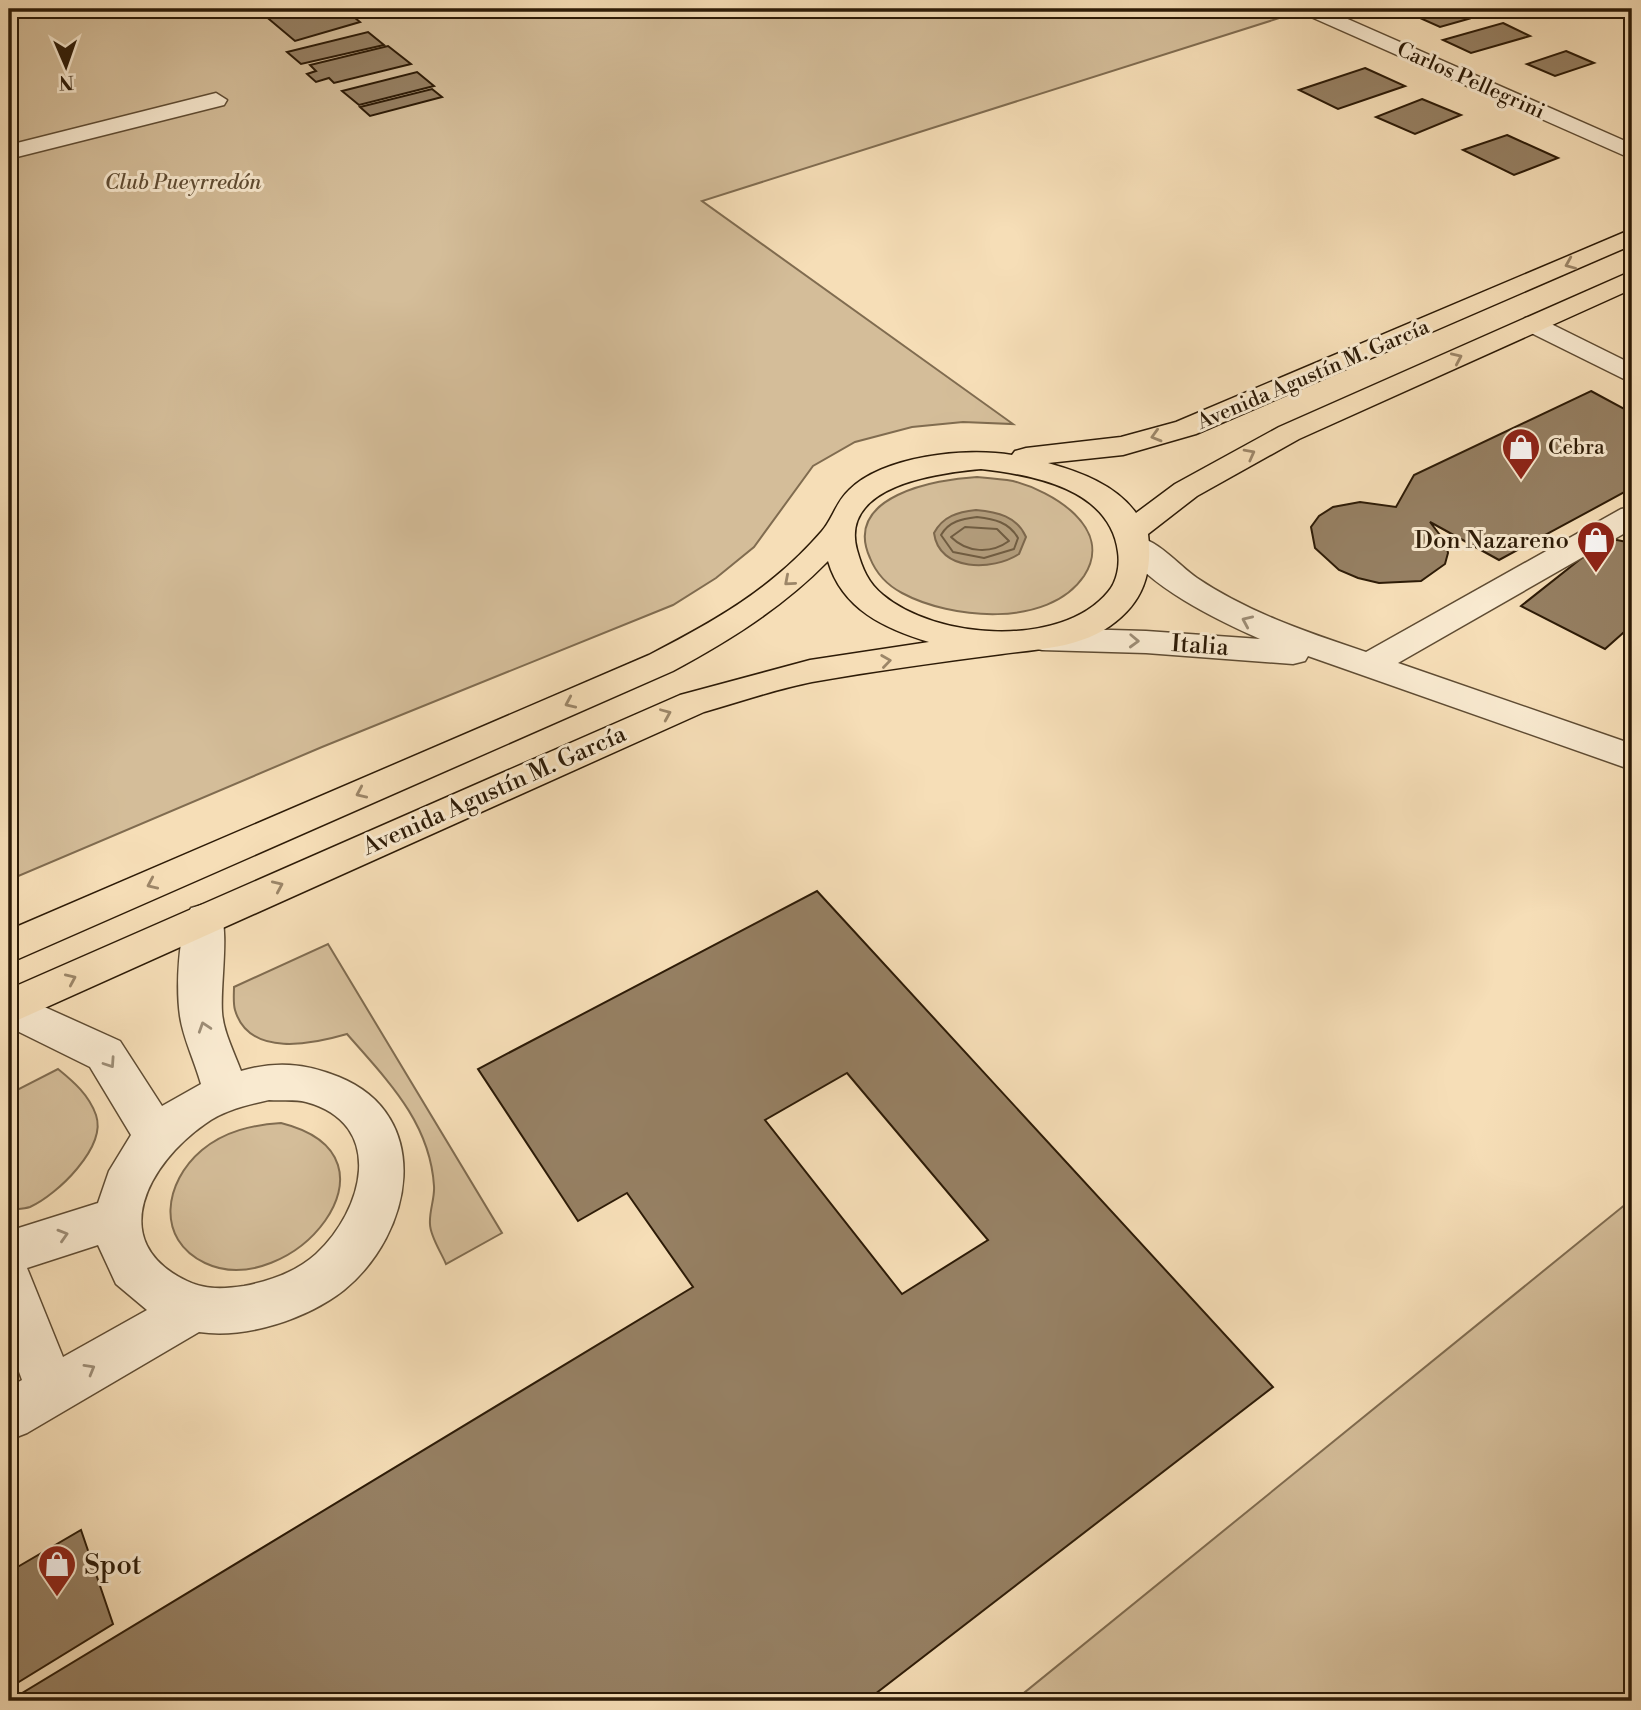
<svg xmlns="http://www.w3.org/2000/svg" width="1641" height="1710" viewBox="0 0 1641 1710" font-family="'Libre Bodoni',serif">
  <rect width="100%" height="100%" fill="#f6deb7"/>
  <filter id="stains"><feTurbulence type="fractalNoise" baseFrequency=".00286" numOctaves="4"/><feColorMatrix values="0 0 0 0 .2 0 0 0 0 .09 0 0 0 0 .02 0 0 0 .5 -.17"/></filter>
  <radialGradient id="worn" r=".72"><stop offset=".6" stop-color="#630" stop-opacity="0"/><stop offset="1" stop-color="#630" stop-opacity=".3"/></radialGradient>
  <g fill="#d4bd99" stroke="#806c50" stroke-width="2">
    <path d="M 9,9 L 1279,9 L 1292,14 L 702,201 L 1013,424 L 963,422 L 912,427 L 855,442 L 813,466 L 754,547 L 716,578 L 673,605 L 322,747 L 9,880 Z"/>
    <path d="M 977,477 C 989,478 1002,479 1013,481 C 1052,491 1115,528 1084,576 C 1048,629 950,619 902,593 C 887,585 876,573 870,558 C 842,496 936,479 977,477 Z"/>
    <path d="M 328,944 L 502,1233 L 446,1264 C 441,1252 430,1236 430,1224 C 429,1211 435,1198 434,1186 C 430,1122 387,1080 347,1034 C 313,1044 249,1058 235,1010 C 233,1003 234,994 234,987 Z"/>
    <path d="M 58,1069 C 74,1082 89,1095 96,1115 C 107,1147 57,1195 30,1207 C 24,1209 15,1209 9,1210 L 9,1094 Z"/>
    <path d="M 281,1123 C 416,1157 289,1303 205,1263 C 155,1239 164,1182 202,1150 C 225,1131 252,1125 281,1123 Z"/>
    <path d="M 1632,1199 L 1632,1701 L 1014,1701 Z"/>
  </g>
  <path fill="#b29c7b" stroke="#7d684d" stroke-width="2" d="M 976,510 C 997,512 1017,516 1026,537 L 1019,554 C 993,571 939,572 934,533 C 943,516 958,512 976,510 Z"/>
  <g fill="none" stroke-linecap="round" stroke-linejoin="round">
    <g stroke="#705c41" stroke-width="2">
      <path d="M 977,517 C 994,519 1009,522 1018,538 L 1014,549 L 984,558 L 953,552 L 941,535 C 949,521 962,519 977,517 Z"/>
      <path d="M 965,527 L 997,529 L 1009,541 C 991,554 967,553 951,537 Z"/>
    </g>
  </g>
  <g fill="#968063" stroke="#2d1b07" stroke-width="2" fill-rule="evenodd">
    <path d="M 257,9 L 344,9 L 360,22 L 295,41 Z"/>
    <path d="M 1431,9 L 1444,9 L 1468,19 L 1440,27 L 1411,14 Z"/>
    <path d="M 1591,9 L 1632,9 L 1610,16 Z"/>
    <path d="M 1503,23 L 1530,36 L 1471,53 L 1443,40 Z"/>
    <path d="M 368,32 L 384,45 L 301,64 L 287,52 Z"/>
    <path d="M 388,46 L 411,64 L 334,83 L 329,78 L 316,82 L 307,74 L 316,71 L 310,65 Z"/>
    <path d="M 1566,51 L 1594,63 L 1555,76 L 1527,64 Z"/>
    <path d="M 1365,68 L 1405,86 L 1338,109 L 1299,90 Z"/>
    <path d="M 417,72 L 434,86 L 359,105 L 342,91 Z"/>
    <path d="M 432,89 L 442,97 L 370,116 L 360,107 Z"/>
    <path d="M 1422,99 L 1461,115 L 1415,134 L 1376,117 Z"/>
    <path d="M 1507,135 L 1558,158 L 1514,175 L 1463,150 Z"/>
    <path d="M 1591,391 L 1632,413 L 1632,488 L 1499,560 L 1430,522 L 1446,543 L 1448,553 L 1445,564 L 1421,581 L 1379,583 L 1358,578 L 1339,570 L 1315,548 L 1311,527 L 1319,516 L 1333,507 L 1360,502 L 1396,507 L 1414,475 Z"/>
    <path d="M 1607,538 L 1632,543 L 1632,625 L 1605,649 L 1521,606 Z"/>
    <path d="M 817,891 L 1273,1387 L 866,1701 L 9,1701 L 693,1287 L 627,1193 L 578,1221 L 478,1069 ZM 847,1073 L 988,1240 L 902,1294 L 765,1120 Z"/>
    <path d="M 81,1530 L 113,1624 L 9,1688 L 9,1572 Z"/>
  </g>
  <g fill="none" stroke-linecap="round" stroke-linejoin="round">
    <defs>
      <g id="minor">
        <path d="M 1299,9 L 1325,9 L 1632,144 L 1632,159 L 1302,13 Z"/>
        <path d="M 216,93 L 227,100 L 224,105 L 9,159 L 9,145 Z"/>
        <path d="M 1535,316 L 1632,364 L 1632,383 L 1525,330 L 1522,324 L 1525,318 Z"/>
        <path d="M 1632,507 L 1632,529 L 1398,663 L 1632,744 L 1632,770 L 1308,656 L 1305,661 L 1293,664 L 1146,653 L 1042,650 L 1030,647 L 1025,639 L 1030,631 L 1042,628 L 1146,631 L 1260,639 C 1215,619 1149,587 1120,545 L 1125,538 C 1152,531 1175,563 1197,578 C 1249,613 1307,632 1366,652 L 1621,509 Z"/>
        <path d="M 205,904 L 219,908 C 230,928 220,985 222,1012 C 223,1031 234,1052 241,1071 C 275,1061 305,1063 339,1077 C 435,1116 413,1234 344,1290 C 307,1319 246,1339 199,1332 L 27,1433 L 9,1440 L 9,1387 L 22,1380 L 9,1344 L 9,1231 L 98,1203 L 109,1171 L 131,1135 L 90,1067 L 9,1027 L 9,991 L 120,1041 L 162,1106 L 201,1084 C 195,1062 183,1038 180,1016 C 176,989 178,932 191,908 ZM 269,1100 C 281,1101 295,1099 306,1102 C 387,1124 363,1211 316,1254 C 296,1272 270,1281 244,1286 C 224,1289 205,1290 187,1281 C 104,1242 149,1163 205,1124 C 224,1110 247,1105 269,1100 ZM 98,1245 L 116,1284 L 147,1310 L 63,1357 L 27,1268 Z"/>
      </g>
      <path id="major" d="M 1632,229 L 1632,245 L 1196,434 L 1123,455 L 1048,463 C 1080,472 1116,485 1136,513 L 1175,484 L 1279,427 L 1632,271 L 1632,289 L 1299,439 L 1197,496 L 1148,534 C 1153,573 1143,603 1110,626 C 1078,648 1039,649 1002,654 C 939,662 875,671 812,682 C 776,689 740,702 704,712 L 9,1024 L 9,989 L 680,695 L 810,660 L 929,642 C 885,629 842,609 828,561 C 782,608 730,640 673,671 L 9,963 L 9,930 L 649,655 C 693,632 738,608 776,576 C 792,563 809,546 822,531 C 833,518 836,502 849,490 C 883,456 966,447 1012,455 L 1015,451 L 1026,448 L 1121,437 L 1176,422 ZM 981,469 C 1034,475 1110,489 1118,552 C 1120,565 1117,582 1108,592 C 1061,649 935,639 883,595 C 868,583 862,568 857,550 C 839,485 939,473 981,469 Z"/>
    </defs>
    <use href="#minor" stroke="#5f4c33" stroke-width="3"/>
    <use href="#major" stroke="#2d1b07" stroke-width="3"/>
    <use href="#minor" fill="#f9ead0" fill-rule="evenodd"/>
    <use href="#major" fill="#f6deb7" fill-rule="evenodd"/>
  </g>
  <defs><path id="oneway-chevron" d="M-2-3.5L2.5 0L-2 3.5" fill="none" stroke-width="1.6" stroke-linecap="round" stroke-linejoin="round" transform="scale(1.75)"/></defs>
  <g stroke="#9c8668">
    <use href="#oneway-chevron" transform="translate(1570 264) rotate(157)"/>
    <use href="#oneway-chevron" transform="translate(1457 358) rotate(-24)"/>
    <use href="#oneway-chevron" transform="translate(1156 436) rotate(164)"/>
    <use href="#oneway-chevron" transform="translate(1250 454) rotate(-28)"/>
    <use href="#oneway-chevron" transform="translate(789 581) rotate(139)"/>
    <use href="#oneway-chevron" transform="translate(886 661) rotate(-8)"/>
    <use href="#oneway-chevron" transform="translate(570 703) rotate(156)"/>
    <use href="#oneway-chevron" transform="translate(666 714) rotate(-23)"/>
    <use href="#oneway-chevron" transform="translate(361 793) rotate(156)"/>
    <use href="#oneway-chevron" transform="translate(152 884) rotate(156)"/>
    <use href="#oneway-chevron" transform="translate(278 886) rotate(-24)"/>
    <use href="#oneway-chevron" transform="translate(71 979) rotate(-24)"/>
  </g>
  <g stroke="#9d8d76">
    <use href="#oneway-chevron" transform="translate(1247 621) rotate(-156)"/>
    <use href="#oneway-chevron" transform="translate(1134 641) rotate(2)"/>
    <use href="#oneway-chevron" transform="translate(204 1027) rotate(-108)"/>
    <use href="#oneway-chevron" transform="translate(110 1063) rotate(56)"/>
    <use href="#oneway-chevron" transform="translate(63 1235) rotate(-17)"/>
    <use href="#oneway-chevron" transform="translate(90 1369) rotate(-30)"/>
  </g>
  <defs>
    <symbol id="shop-pin" viewBox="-11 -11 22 30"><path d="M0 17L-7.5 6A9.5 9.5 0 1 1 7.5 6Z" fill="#8f2418" stroke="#f9ead0"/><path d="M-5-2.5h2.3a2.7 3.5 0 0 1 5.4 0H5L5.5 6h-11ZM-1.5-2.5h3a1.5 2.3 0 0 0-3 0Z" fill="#fff"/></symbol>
  </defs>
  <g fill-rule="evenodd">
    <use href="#shop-pin" x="1499" y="425" width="44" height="60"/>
    <use href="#shop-pin" x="1574" y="518" width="44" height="60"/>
    <use href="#shop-pin" x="35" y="1542" width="44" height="60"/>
  </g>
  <g text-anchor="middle" stroke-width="6" stroke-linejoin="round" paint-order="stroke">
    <g font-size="21" fill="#2d1b07" stroke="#f9ead0">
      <text transform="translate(1471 80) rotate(24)" y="7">Carlos Pellegrini</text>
      <text transform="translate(1313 374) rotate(-23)" y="7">Avenida Agustín M. García</text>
    </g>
    <g font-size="21" font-style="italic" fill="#5f4c33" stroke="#f9ead0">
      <text x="183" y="189">Club Pueyrredón</text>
    </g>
    <g font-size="21" fill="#2d1b07" stroke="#f9ead0" text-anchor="start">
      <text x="1548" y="454">Cebra</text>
    </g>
    <g font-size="24" fill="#2d1b07" stroke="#f9ead0" text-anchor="end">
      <text x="1569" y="548">Don Nazareno</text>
    </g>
    <g font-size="24" fill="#2d1b07" stroke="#f9ead0">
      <text transform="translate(1200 645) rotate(4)" y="8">Italia</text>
      <text transform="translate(494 790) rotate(-24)" y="8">Avenida Agustín M. García</text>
    </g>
    <g font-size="28" fill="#2d1b07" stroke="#f9ead0" text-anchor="start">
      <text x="84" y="1574">Spot</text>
    </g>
  </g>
  <rect width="1641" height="1710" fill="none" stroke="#f6deb7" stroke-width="35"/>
  <rect x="10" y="10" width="1620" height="1689" fill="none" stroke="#2d1b07" stroke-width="3.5"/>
  <rect x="18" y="18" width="1606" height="1675" fill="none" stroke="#2d1b07" stroke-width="2"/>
  <g transform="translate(66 66) rotate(178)" stroke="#f9ead0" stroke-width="5" paint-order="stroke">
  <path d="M0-5L12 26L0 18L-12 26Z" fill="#2d1b07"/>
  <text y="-10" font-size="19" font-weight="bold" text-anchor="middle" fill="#2d1b07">N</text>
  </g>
  <rect width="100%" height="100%" filter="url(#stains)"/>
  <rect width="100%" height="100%" fill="url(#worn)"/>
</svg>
